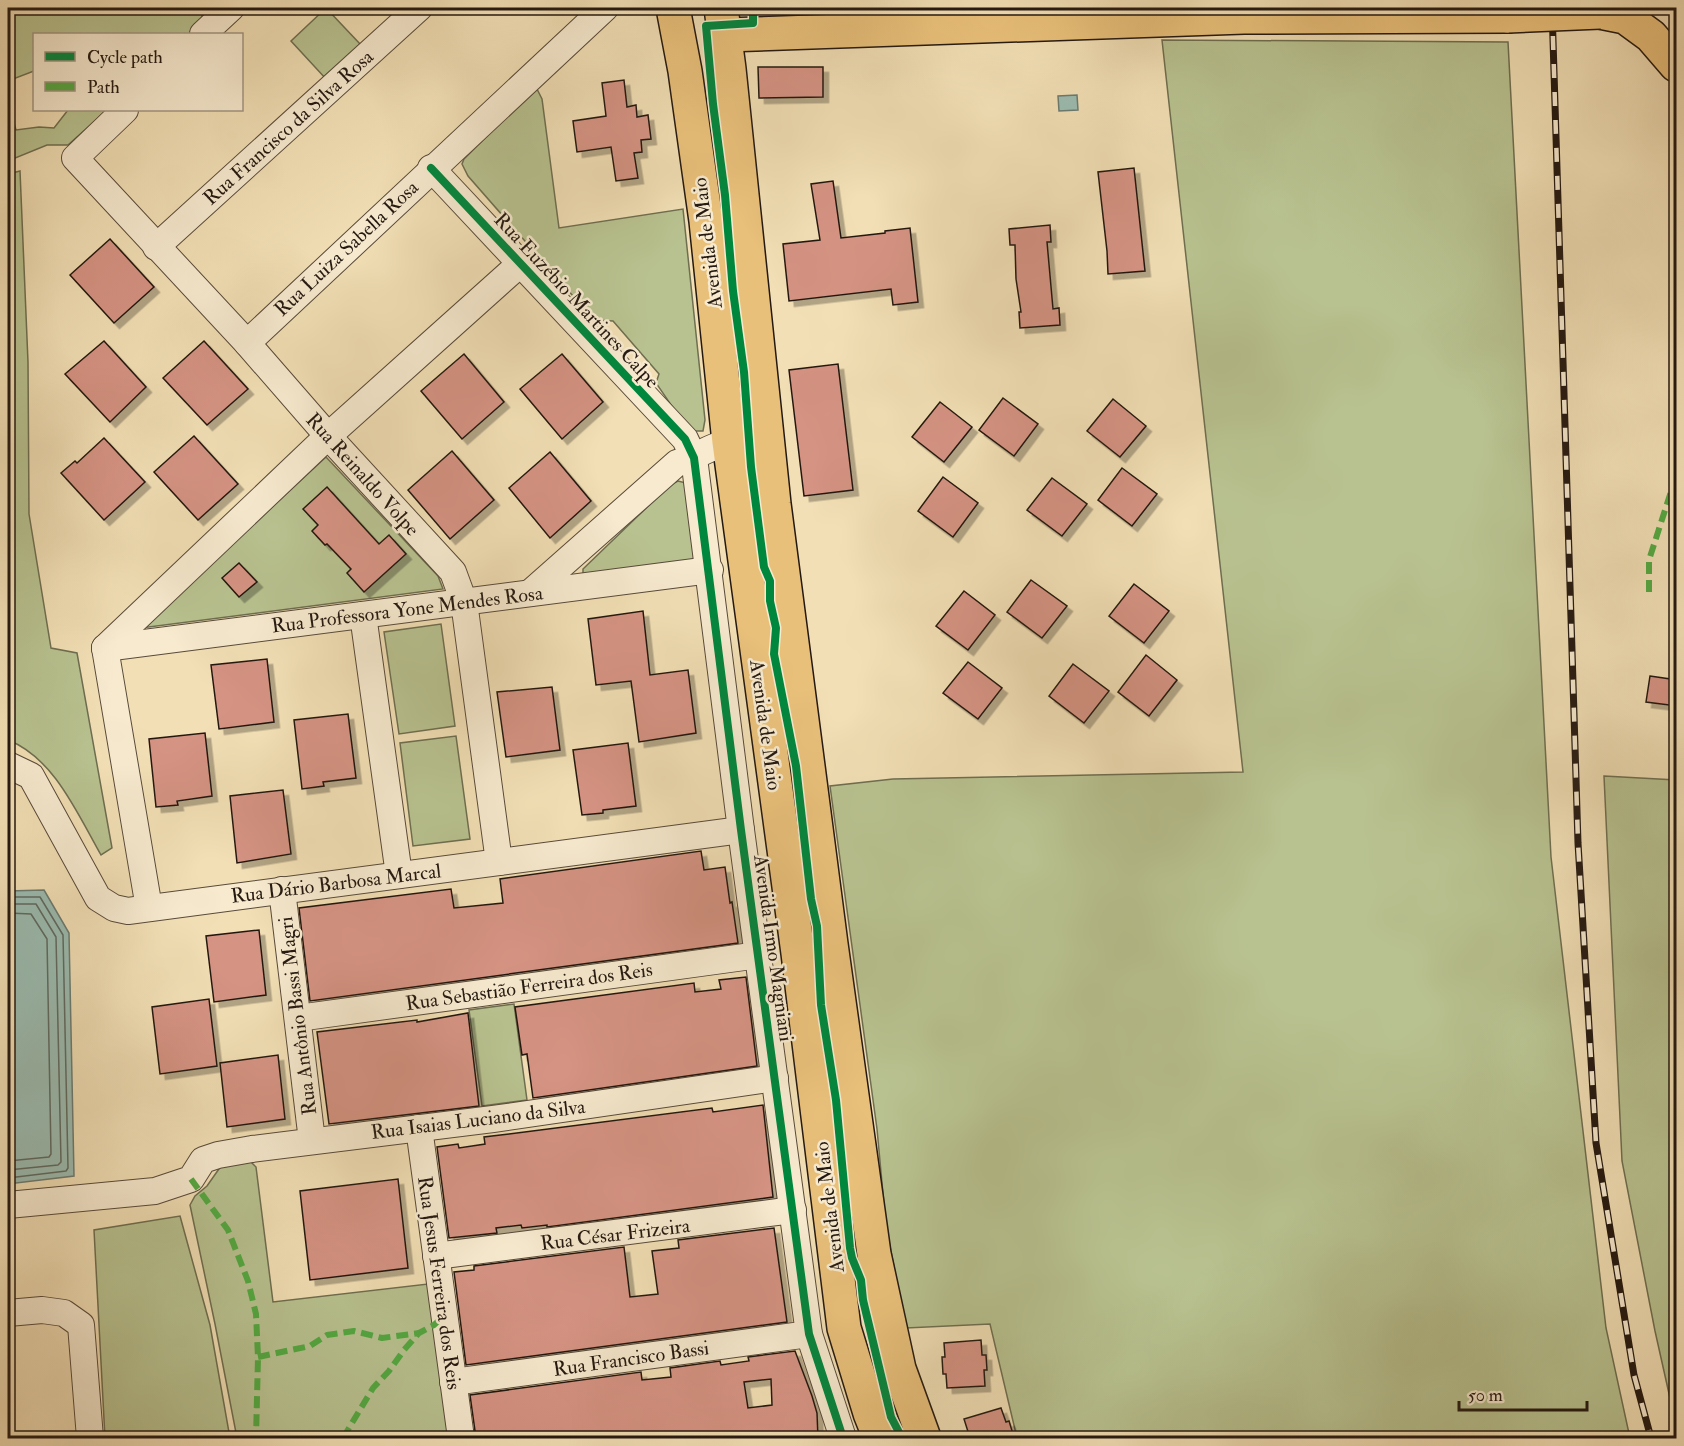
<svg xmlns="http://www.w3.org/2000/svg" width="1684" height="1446" viewBox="0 0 1684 1446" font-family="'IM FELL Double Pica',serif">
  <defs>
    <filter id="shadow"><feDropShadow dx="5.5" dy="5.5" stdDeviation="0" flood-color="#0004"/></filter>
  </defs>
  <rect width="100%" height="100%" fill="#f2dfb5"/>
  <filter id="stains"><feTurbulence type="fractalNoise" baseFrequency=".00333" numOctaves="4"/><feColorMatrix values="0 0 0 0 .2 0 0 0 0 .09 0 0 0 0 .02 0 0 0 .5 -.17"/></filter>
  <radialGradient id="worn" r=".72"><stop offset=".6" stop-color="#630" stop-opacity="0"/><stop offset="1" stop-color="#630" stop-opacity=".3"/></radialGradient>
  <g fill="#b8c290" stroke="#6e6e50" stroke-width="1.5">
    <path d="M 8,8 L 196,8 L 202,14 L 202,20 L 189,34 L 34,34 L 34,71 L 8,81 Z"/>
    <path d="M 326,8 L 361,45 L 326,79 L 291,41 Z"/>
    <path d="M 1162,40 L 1508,42 L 1551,857 L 1606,1328 L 1630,1438 L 1017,1438 L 990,1324 L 906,1328 L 886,1226 L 877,1129 L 830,786 L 893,779 L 1243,772 Z"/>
    <path d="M 536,87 L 542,99 L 559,228 L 683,209 L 705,420 L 703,431 L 693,431 L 682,421 L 656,383 L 659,374 L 613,321 L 594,320 L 468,176 L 462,164 L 464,159 Z"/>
    <path d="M 8,101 L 16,130 L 39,127 L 54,128 L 68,110 L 107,110 L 68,145 L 47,145 L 8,161 Z"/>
    <path d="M 20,171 L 28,362 L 29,514 L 51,648 L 77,653 L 112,848 L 101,855 C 77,813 54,758 8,740 L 8,174 Z"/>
    <path d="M 326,457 L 438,576 L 443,589 L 141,628 Z"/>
    <path d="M 678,481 L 686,483 L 696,554 L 694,561 L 583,576 L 583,569 L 670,485 Z"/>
    <path d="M 441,624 L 455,726 L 399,734 L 384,632 Z"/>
    <path d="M 456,736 L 470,839 L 413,846 L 400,743 Z"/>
    <path d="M 1604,776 L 1676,780 L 1676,1425 L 1655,1331 L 1622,1161 Z"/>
    <path d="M 514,1004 L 527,1100 L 482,1106 L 469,1010 Z"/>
    <path d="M 249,1160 L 256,1167 L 273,1302 L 428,1284 L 452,1438 L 237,1438 L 215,1324 L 190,1205 L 195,1196 L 207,1186 L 221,1166 Z"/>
    <path d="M 180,1216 L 210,1325 L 230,1438 L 105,1438 L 94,1230 Z"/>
  </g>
  <g fill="#9bbcb1" stroke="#6b7b71" stroke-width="1.5">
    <path d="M 1077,95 L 1078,110 L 1059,111 L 1058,96 Z"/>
    <path d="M 44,890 L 69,933 L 74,1176 L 8,1184 L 8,891 Z"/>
  </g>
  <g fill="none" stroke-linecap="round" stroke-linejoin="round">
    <g stroke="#606a61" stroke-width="1.5">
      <path d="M 8,897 L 40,897 L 63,935 L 68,1168 L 66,1171 L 8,1178"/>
      <path d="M 8,904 L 36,904 L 56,937 L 61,1162 L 58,1165 L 8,1170"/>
      <path d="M 8,913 L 31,914 L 47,939 L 51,1154 L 49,1157 L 8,1161"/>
    </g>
  </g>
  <g fill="#d59383" stroke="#241911" stroke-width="1.5" fill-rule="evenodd" filter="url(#shadow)">
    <path d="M 758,67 L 823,67 L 823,97 L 759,98 Z"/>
    <path d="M 624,80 L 627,107 L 636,105 L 637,117 L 648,115 L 651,139 L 641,140 L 642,152 L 634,153 L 638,178 L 616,181 L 611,147 L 577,152 L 573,121 L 606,116 L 602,83 Z"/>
    <path d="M 1134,168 L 1145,271 L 1108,274 L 1107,251 L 1098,172 Z"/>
    <path d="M 833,181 L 841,238 L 885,233 L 885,231 L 910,228 L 918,302 L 893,305 L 891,289 L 789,301 L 783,244 L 820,240 L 811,184 Z"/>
    <path d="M 1050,225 L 1051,242 L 1047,242 L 1053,309 L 1059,308 L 1060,325 L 1020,328 L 1019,312 L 1021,312 L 1016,279 L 1015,245 L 1010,245 L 1009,229 Z"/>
    <path d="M 110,239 L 154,287 L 114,323 L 70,275 Z"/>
    <path d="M 104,341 L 146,387 L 110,422 L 65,374 Z"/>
    <path d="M 204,341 L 248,389 L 207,425 L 163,378 Z"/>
    <path d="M 464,354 L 504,402 L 462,439 L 421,391 Z"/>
    <path d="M 562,354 L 603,402 L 562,439 L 520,389 Z"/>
    <path d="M 838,364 L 853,490 L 804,496 L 789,370 Z"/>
    <path d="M 1003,398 L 1038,424 L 1014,456 L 979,430 Z"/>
    <path d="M 1113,399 L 1146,426 L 1120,457 L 1087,431 Z"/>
    <path d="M 940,402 L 972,427 L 944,462 L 912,437 Z"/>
    <path d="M 194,436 L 238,484 L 198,520 L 154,472 Z"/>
    <path d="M 104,438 L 145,482 L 104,520 L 61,473 L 75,461 L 77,463 Z"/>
    <path d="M 452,451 L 494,500 L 450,539 L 408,490 Z"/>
    <path d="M 550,452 L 591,501 L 550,538 L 509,488 Z"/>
    <path d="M 1122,468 L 1157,494 L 1132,526 L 1098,500 Z"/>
    <path d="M 943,477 L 978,503 L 953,537 L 918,511 Z"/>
    <path d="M 1052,478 L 1087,504 L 1062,536 L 1027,510 Z"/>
    <path d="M 327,487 L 379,544 L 389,535 L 406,554 L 364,592 L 347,573 L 351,569 L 327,544 L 325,545 L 312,531 L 318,525 L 303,509 Z"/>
    <path d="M 239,563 L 257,582 L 239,597 L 222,578 Z"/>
    <path d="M 1031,580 L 1067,606 L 1042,638 L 1007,612 Z"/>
    <path d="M 1134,584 L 1169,611 L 1144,643 L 1109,616 Z"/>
    <path d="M 964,591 L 995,615 L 968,650 L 936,626 Z"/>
    <path d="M 643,611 L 650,675 L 688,670 L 696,733 L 639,742 L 631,681 L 596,685 L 588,619 Z"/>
    <path d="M 1146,655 L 1177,680 L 1149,716 L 1118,692 Z"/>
    <path d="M 267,659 L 274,722 L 219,729 L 211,665 Z"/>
    <path d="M 968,662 L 1002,688 L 978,719 L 943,693 Z"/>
    <path d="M 1073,664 L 1109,691 L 1084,723 L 1049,696 Z"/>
    <path d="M 1650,676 L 1677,680 L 1677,706 L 1646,702 Z"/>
    <path d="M 552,687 L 560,750 L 506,757 L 497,692 Z"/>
    <path d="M 348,714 L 356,778 L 323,782 L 324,786 L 302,789 L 294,720 Z"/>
    <path d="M 205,733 L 212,796 L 177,801 L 178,805 L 156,807 L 149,739 Z"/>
    <path d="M 628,743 L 636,806 L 603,810 L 603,813 L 582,815 L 573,750 Z"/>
    <path d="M 283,790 L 291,854 L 237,863 L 230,796 Z"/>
    <path d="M 701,851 L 704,870 L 725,867 L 730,903 L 732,902 L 738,943 L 310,1001 L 299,908 L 451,889 L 454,908 L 503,903 L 500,879 Z"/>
    <path d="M 259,930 L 266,995 L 214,1002 L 206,936 Z"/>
    <path d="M 746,977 L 757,1066 L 533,1098 L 527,1054 L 522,1055 L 515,1007 L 694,983 L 695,992 L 721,989 L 719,980 Z"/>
    <path d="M 209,999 L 217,1066 L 160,1074 L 152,1007 Z"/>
    <path d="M 468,1013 L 479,1106 L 329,1124 L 317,1032 L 417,1020 L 417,1022 Z"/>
    <path d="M 278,1055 L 285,1119 L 227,1127 L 220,1063 Z"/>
    <path d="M 763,1105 L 773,1197 L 547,1227 L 547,1225 L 522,1228 L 521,1225 L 496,1228 L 497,1233 L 449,1238 L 437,1147 L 458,1144 L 459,1148 L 485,1144 L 484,1137 L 509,1134 L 712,1108 L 713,1112 Z"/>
    <path d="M 398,1179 L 408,1268 L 310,1280 L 300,1191 Z"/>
    <path d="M 774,1228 L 787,1322 L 466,1365 L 454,1272 L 474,1270 L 474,1266 L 624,1247 L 630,1297 L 658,1294 L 652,1251 L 679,1248 L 678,1240 Z"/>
    <path d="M 981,1340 L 982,1355 L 986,1355 L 987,1370 L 984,1370 L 985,1386 L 947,1388 L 946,1374 L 943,1374 L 942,1357 L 945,1357 L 944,1343 Z"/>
    <path d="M 795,1351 L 812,1396 L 817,1413 L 818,1438 L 476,1438 L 470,1395 L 641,1372 L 642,1380 L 671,1377 L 670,1368 L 720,1361 L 721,1365 L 749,1361 L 748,1357 ZM 771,1379 L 772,1405 L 748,1408 L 744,1382 Z"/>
    <path d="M 1001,1408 L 1006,1422 L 1009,1421 L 1013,1434 L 1010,1435 L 1011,1438 L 970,1438 L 964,1419 Z"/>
  </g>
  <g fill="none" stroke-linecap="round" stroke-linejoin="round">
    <defs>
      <g id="minor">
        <path d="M 203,34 L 231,8"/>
        <path d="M 125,110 L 75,158 L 247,343 L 328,436 L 453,572 L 464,602 L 499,862"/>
        <path d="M 431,168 L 685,439 L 694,458 L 741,830 L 809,1334 L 843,1438"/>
        <path d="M 156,247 L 419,8"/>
        <path d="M 247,343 L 605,8"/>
        <path d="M 530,593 L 677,463 C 697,457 708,447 729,442"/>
        <path d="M 363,615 L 399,875"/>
        <path d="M 105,648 L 710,570"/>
        <path d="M 105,648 L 328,436 L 521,263"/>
        <path d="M 105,648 L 149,908"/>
        <path d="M 8,765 L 31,776 L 98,898 L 114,908 L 128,911 L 741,830"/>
        <path d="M 282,890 L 312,1141"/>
        <path d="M 298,1018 L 759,955"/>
        <path d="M 419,1128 L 461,1438"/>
        <path d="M 8,1205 L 155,1191 L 191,1179 L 203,1160 L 218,1155 L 252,1149 L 493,1119 L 775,1078"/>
        <path d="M 436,1256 L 793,1210"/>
        <path d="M 8,1313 L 42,1310 L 64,1313 L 81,1325 L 90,1438"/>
        <path d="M 453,1382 L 809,1334"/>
      </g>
      <g id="major">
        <path d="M 673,8 L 685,71 L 706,221 L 729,442 L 798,953 L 844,1328 L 870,1413 L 880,1438"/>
        <path d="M 721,8 L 729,69 L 774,504 L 831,944 L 874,1254 L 899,1369 L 924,1438"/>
        <path d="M 1600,12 L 1625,17 L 1651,36 L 1676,65"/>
        <path d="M 725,35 L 1244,17 L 1508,16"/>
      </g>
    </defs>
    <use href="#minor" stroke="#584a3a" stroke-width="28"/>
    <use href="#major" stroke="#241911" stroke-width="36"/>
    <use href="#minor" stroke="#f7eacf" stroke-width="26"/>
    <use href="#major" stroke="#e9c07a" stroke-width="33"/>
    <defs>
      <path id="rail" d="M 1552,8 L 1578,843 L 1596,1143 L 1634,1375 L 1651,1438"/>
    </defs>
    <use href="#rail" stroke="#241911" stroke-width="7"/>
    <use href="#rail" stroke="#f7eacf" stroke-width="4.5" stroke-dasharray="14" stroke-linecap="butt"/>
    <defs>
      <path id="major-bridge" d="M 1508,16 L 1600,12"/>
    </defs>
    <use href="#major-bridge" stroke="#241911" stroke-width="36" stroke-linecap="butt"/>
    <use href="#major-bridge" stroke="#e9c07a" stroke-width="33"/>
    <g stroke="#53a942" stroke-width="6" stroke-dasharray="12 6" stroke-linecap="butt">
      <path d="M 1649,592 L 1649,560 L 1676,476"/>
      <path d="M 191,1179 L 228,1230 L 248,1281 L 256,1314 L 258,1357 L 256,1438"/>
      <path d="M 258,1357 L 310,1346 L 327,1335 L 354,1331 L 382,1338 L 419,1333"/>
      <path d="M 343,1438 L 373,1388 L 389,1371 L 404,1350 L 419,1333 L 434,1325 L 444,1316"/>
    </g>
    <defs>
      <g id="cycleway">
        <path d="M 843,8 L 753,10 L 753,23 L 706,26 L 713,104 L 725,195 L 733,291 L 744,372 L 751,467 L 764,567 L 770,581 L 770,601 L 776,628 L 774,654 L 796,766 L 811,899 L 817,926 L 821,1005 L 836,1100 L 850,1248 L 852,1258 L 861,1280 L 863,1300 L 891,1417 L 902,1438"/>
        <path d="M 431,168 L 685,439 L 694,458 L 741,830 L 809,1334 L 843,1438"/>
      </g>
    </defs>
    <use href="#cycleway" stroke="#f7eacf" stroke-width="11"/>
    <use href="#cycleway" stroke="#00873e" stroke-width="8"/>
  </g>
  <g text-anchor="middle" stroke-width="5" stroke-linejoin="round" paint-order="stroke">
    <g font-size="20" fill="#241911" stroke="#f7eacf">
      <text transform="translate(288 127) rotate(-42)" y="7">Rua Francisco da Silva Rosa</text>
      <text transform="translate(707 243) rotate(-97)" y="7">Avenida de Maio</text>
      <text transform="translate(346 248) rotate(-43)" y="7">Rua Luiza Sabella Rosa</text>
      <text transform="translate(577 300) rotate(47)" y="7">Rua Euzébio Martines Calpe</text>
      <text transform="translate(363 474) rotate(48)" y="7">Rua Reinaldo Volpe</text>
      <text transform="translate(407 609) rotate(-7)" y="7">Rua Professora Yone Mendes Rosa</text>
      <text transform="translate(766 725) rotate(82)" y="7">Avenida de Maio</text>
      <text transform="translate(336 883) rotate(-7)" y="7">Rua Dário Barbosa Marcal</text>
      <text transform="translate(774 948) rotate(82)" y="7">Avenida Irmo Magniani</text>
      <text transform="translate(529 986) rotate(-8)" y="7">Rua Sebastião Ferreira dos Reis</text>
      <text transform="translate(297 1016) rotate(-97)" y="7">Rua Antônio Bassi Magri</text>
      <text transform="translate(478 1119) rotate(-7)" y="7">Rua Isaias Luciano da Silva</text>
      <text transform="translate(829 1207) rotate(-97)" y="7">Avenida de Maio</text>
      <text transform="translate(615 1234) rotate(-7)" y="7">Rua César Frizeira</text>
      <text transform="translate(440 1283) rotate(82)" y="7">Rua Jesus Ferreira dos Reis</text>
      <text transform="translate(631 1358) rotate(-8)" y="7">Rua Francisco Bassi</text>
    </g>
  </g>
  <rect width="1684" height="1446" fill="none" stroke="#f2dfb5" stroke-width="30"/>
  <rect x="9" y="9" width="1666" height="1428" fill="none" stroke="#241911" stroke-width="3"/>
  <rect x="15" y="15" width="1654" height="1416" fill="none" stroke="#241911" stroke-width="1.5"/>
  <rect x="33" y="33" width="210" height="78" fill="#f7eacf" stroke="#a39683" stroke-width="1.5"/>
  <rect x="45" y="52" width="30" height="9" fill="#00873e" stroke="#a39683" stroke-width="1.5"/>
  <text x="87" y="63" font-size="18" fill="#241911">Cycle path</text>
  <rect x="45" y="82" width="30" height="9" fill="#53a942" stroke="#a39683" stroke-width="1.5"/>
  <text x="87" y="93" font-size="18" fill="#241911">Path</text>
  <path d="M1459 1401v9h128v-9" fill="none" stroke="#241911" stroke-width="3"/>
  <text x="1468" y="1401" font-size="18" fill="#241911" stroke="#f7eacf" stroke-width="4.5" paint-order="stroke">50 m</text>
  <rect width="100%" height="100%" filter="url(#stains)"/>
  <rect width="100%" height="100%" fill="url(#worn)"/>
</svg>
